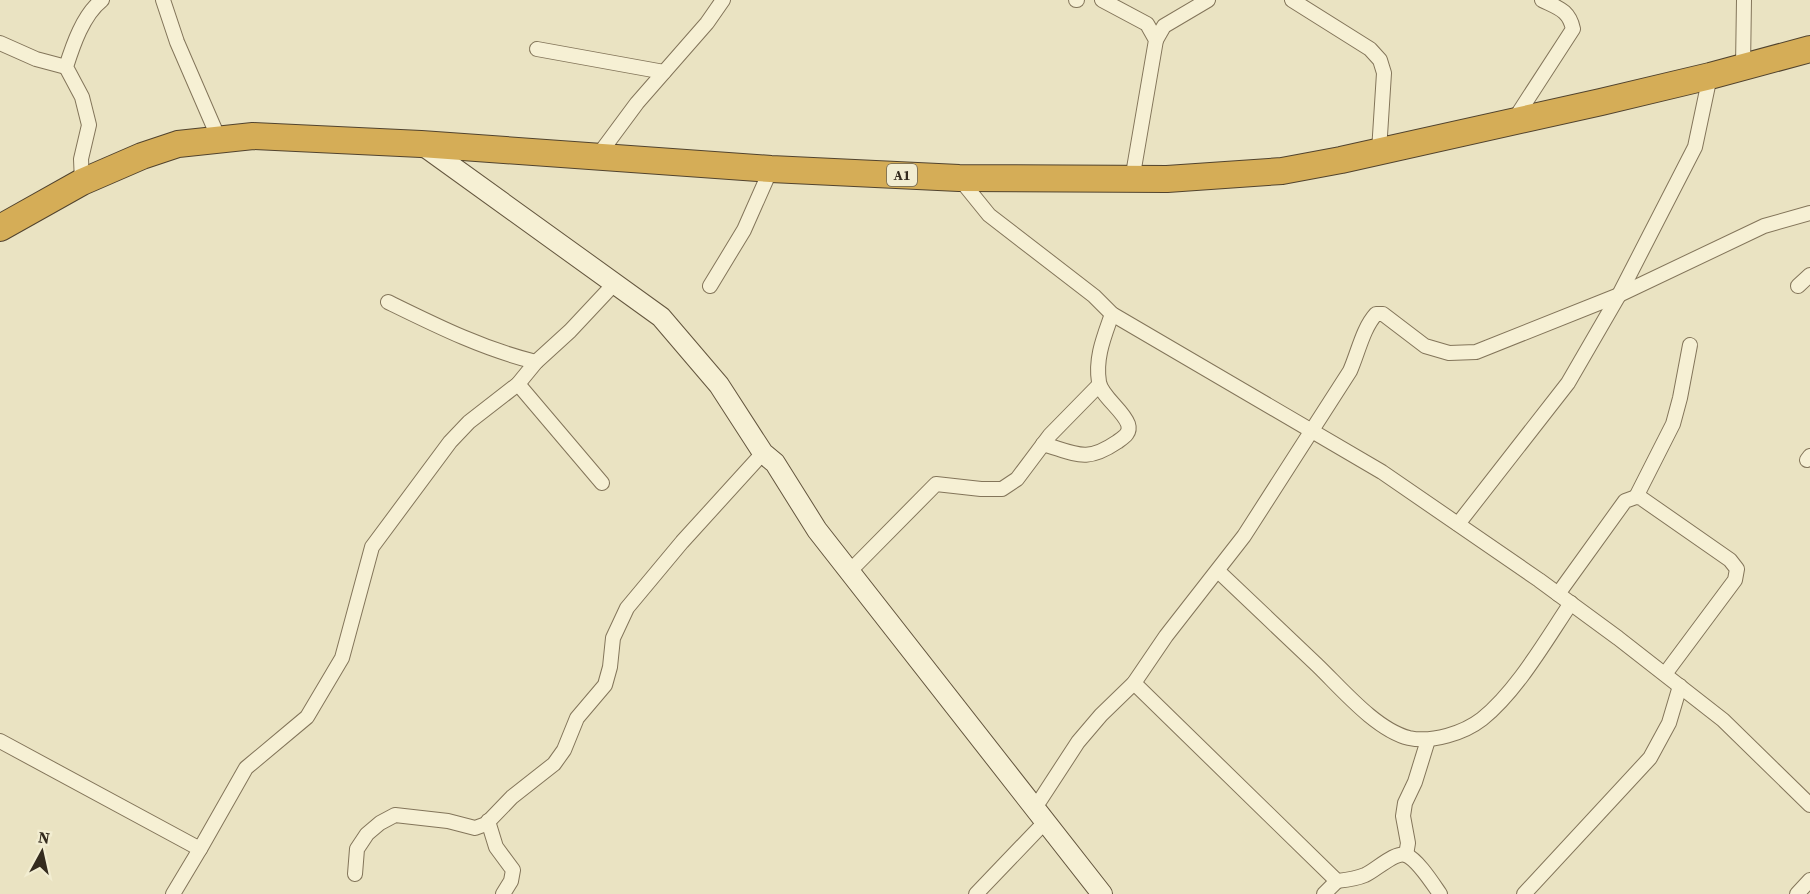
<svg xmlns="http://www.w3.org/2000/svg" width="1810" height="894" viewBox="0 0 1810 894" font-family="'Source Serif 4',serif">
  <rect width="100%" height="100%" fill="#eae3c2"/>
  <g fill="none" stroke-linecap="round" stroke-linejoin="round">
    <defs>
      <g id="street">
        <path d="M 163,0 L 177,42 L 219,139"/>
        <path d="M 1076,0 L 1077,0"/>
        <path d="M 1102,0 L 1147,24 L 1156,40 L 1132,180"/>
        <path d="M 1292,0 L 1370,49 L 1380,60 L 1384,73 L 1379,151"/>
        <path d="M 1156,40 L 1164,26 L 1208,0"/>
        <path d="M 0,43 L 36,59 L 66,67"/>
        <path d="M 537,49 L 664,72"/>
        <path d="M 1743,66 L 1744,0"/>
        <path d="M 1514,120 L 1573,29 C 1569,10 1558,8 1542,0"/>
        <path d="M 597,157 L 637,103 L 707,23 L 723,0"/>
        <path d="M 959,178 L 989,215 L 1094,296 L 1112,314 L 1382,472 L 1539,580 L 1618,638 L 1723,720 L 1810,805"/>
        <path d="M 82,182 L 81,159 L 89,125 L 82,97 L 66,67 C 73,45 83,15 102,0"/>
        <path d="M 710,286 L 744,230 L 771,169"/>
        <path d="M 1798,286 L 1810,275"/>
        <path d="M 388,302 C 437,326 483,349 536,362"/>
        <path d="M 518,384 L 602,483"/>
        <path d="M 1043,444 C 1077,454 1086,463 1117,442 C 1124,437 1131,433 1128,424 C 1123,410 1101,396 1099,382 C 1095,358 1104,337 1112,314"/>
        <path d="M 1807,460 L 1810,456"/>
        <path d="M 1636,497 L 1673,424 L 1680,398 L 1690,345"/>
        <path d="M 1458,524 L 1568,383 L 1619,295 L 1695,147 L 1710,76"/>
        <path d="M 1218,571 C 1251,602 1284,634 1317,665 C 1341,688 1376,730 1409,738 C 1432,743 1464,733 1482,719 C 1517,691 1546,640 1571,603"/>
        <path d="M 849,572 L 936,484 L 981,489 L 1002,489 L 1017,479 L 1050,435 L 1099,385"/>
        <path d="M 1558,594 L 1625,501 L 1636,497 L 1641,498 L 1730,560 L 1737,569 L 1735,580 L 1665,674"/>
        <path d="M 1134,683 L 1337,881 C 1346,880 1356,879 1365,875 C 1375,871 1395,851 1406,855 C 1418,860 1433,884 1440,894"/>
        <path d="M 0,741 L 200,849 L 246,768 L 307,717 L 342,658 L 372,547 L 450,442 L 469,422 L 518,384 L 536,362 L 570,331 L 615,283"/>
        <path d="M 1035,808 L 1078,742 L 1101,715 L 1134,683 L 1166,636 L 1244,536 L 1350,371 C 1358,353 1363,328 1376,314 L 1383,314 L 1425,346 L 1449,353 L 1476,352 L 1619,295 L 1764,226 L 1810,213"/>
        <path d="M 488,821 L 496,847 L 513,870 L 511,881 L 503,894"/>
        <path d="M 1406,855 L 1408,843 L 1403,816 L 1405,803 L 1415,782 L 1428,740"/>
        <path d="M 355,874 L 357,849 L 367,834 L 380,823 L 395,815 L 448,821 L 475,828 L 486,824 L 512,797 L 554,764 L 564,750 L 577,718 L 605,685 L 610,667 L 613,638 L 627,608 L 682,542 L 763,453"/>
        <path d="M 173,894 L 200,849"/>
        <path d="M 976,894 L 1045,822"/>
        <path d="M 1324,894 L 1337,881"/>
        <path d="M 1524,894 L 1650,758 L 1669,723 L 1680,686"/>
        <path d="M 1797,894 L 1810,880"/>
      </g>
      <path id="secondary" d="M 421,144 L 661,317 L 719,385 L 763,453 L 775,463 L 817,530 L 1102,894"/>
      <path id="highway" d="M 0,228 L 82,182 L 142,156 L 178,144 L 253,136 L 421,144 L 771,169 L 959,178 L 1167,179 L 1282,171 L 1341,160 L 1601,102 L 1710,76 L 1810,49"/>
    </defs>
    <use href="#street" stroke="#83755a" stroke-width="16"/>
    <use href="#secondary" stroke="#64563e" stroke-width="22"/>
    <use href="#highway" stroke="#51432e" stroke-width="28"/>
    <use href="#street" stroke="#f6f0d4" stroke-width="14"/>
    <use href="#secondary" stroke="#f6f0d4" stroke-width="20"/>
    <use href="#highway" stroke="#d5ad57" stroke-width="26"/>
  </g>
  <g text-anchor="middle" stroke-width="4.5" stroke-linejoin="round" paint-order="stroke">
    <rect fill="#f2edd1" stroke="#6d6554" stroke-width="1.5" x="887" y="164" width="30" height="22" rx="4.5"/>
    <g font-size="14" font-weight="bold" fill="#342b1e">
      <text x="902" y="180">A1</text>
    </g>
  </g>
  <g transform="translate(42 852) rotate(8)" stroke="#f2edd1" stroke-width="4.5" paint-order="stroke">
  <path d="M0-4.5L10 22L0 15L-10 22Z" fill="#342b1e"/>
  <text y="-9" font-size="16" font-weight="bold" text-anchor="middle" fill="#342b1e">N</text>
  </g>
</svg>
